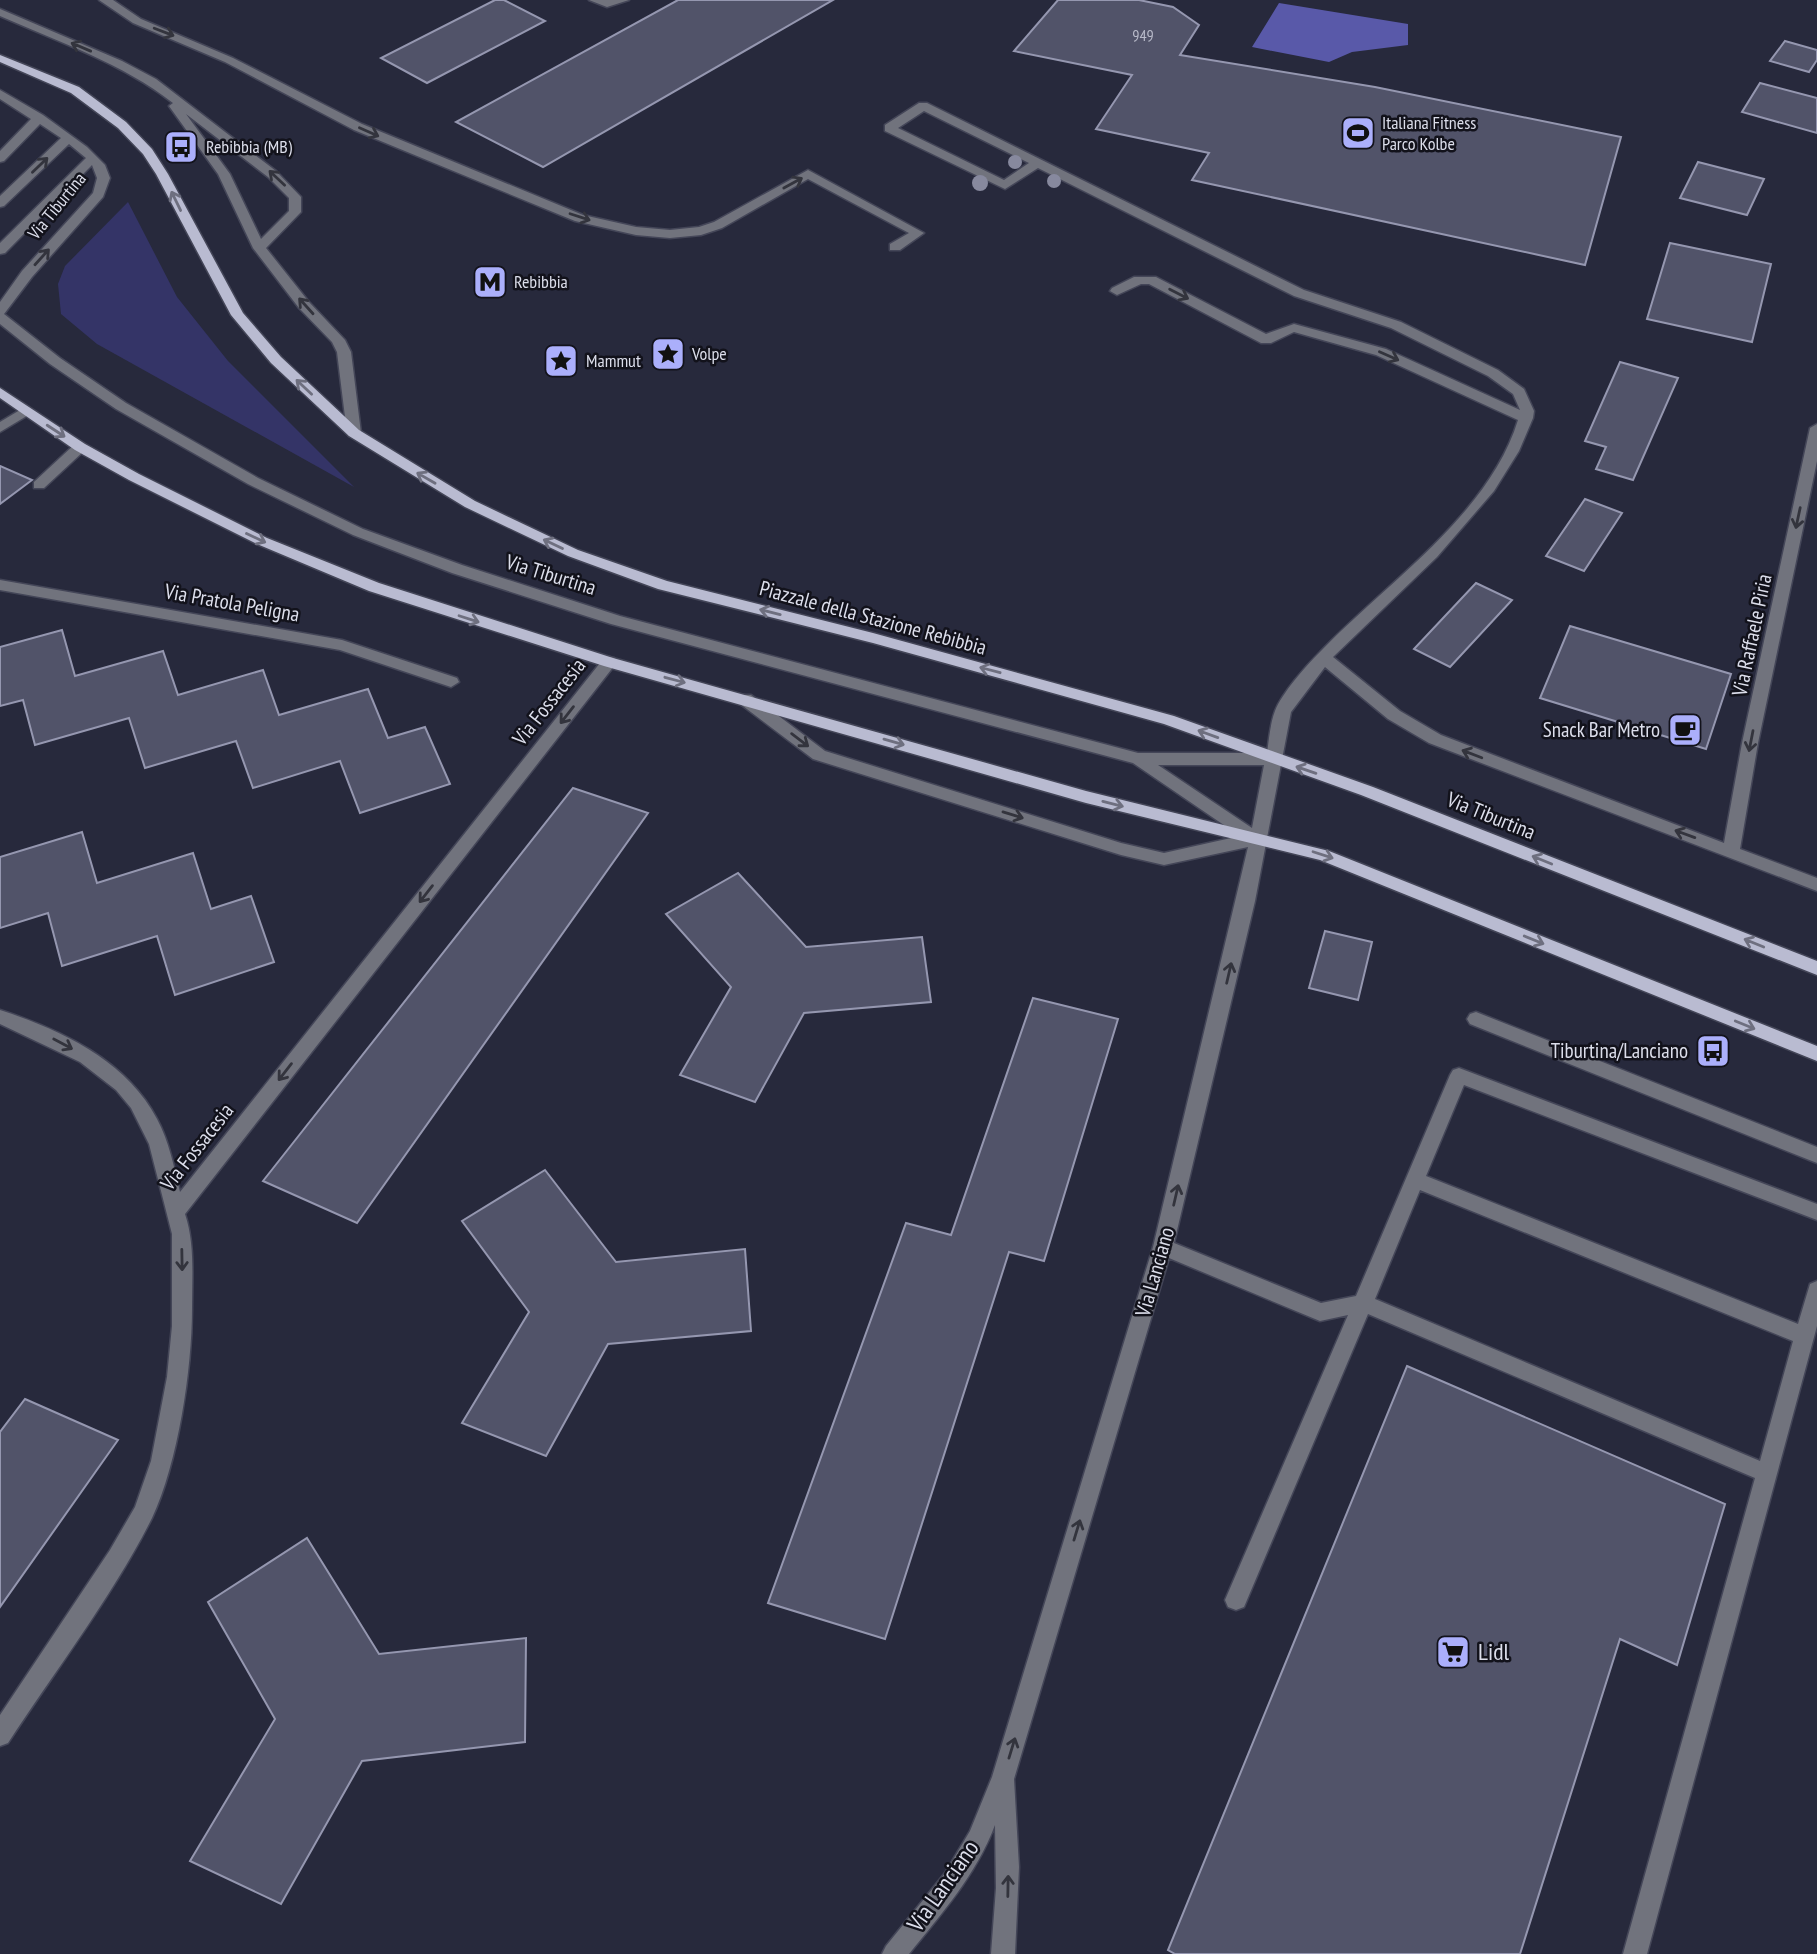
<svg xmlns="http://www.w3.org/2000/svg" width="1817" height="1954" viewBox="0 0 1817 1954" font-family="'PT Sans Narrow',sans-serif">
  <rect width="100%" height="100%" fill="#27293c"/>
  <path fill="#343467" d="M 128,202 L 177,297 L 228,361 L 354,487 L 97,344 L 61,314 L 58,284 L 65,266 Z"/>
  <path fill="#5959a9" d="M 1279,3 L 1408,24 L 1408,45 L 1352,52 L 1329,62 L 1252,47 Z"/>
  <g fill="#515369" stroke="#9597b0" stroke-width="2">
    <path d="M 495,0 L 504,0 L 545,21 L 427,83 L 381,58 Z"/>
    <path d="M 678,0 L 833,0 L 543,167 L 456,122 Z"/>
    <path d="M 1058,0 L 1139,0 L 1173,7 L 1199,25 L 1180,55 L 1375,87 L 1621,137 L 1585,265 L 1192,180 L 1209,153 L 1096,129 L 1132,75 L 1014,51 Z"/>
    <path d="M 1785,41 L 1817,50 L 1817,60 L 1809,72 L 1770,61 Z"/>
    <path d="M 1760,83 L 1817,98 L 1817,133 L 1742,112 Z"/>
    <path d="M 1698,162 L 1764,179 L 1747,215 L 1680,198 Z"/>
    <path d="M 1670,243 L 1771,264 L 1752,342 L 1647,319 Z"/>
    <path d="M 1620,362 L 1678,378 L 1633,480 L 1596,469 L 1606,447 L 1585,441 Z"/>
    <path d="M 0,466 L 32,480 L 0,504 Z"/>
    <path d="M 1585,499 L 1622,513 L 1584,571 L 1546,556 Z"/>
    <path d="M 1476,583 L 1512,600 L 1450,667 L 1414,649 Z"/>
    <path d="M 1570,626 L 1731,674 L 1706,749 L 1540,698 Z"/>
    <path d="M 62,630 L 75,676 L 163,651 L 178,695 L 263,670 L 279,715 L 368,689 L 388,738 L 425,727 L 450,784 L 360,813 L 340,761 L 253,788 L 236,741 L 145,768 L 129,718 L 35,745 L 23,700 L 0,706 L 0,647 Z"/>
    <path d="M 573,788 L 648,813 L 357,1223 L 263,1181 Z"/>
    <path d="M 82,832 L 97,883 L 193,853 L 211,909 L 251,896 L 274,962 L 175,995 L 157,936 L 62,966 L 48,913 L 0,928 L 0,857 Z"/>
    <path d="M 738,873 L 806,947 L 922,937 L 931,1002 L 804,1013 L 755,1102 L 680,1075 L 731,987 L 666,914 Z"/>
    <path d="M 1325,931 L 1372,942 L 1358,1000 L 1309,988 Z"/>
    <path d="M 1033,998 L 1118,1019 L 1044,1261 L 1009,1252 L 885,1639 L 768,1603 L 906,1223 L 951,1235 Z"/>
    <path d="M 545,1170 L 616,1262 L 745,1249 L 751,1331 L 608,1344 L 546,1456 L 462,1423 L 529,1312 L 462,1221 Z"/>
    <path d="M 1407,1366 L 1725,1504 L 1677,1665 L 1620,1639 L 1520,1954 L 1175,1954 L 1168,1950 Z"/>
    <path d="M 25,1399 L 118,1440 L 0,1607 L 0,1432 Z"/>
    <path d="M 307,1538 L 379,1654 L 526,1638 L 525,1742 L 362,1761 L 281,1904 L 190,1861 L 275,1719 L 208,1602 Z"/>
  </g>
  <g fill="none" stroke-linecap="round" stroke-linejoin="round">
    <defs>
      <g id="minor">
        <path d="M 99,0 L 113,0 L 141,19 L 233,58 L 362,124 L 583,215 L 636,227 L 670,230 L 699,227 L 714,222 L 808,170 L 924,233 L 900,250 L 890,250 L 890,244 L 909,233 L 808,179 L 722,228 L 701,235 L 670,238 L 636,235 L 575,221 L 354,130 L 225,62 L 133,23 Z"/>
        <path d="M 589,0 L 629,0 L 607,7 Z"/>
        <path d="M 0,9 L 122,61 L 156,79 L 276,171 L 301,197 L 301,212 L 266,248 L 309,302 L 345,340 L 351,352 L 361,433 L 359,436 L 349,436 L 347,433 L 337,352 L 332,342 L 299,308 L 253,248 L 218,174 L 169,106 L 173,103 C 122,63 59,42 0,16 ZM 186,114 L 268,177 L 289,198 L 289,211 L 261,239 L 230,174 Z"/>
        <path d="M 0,90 L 43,115 L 87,147 L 105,165 L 110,178 L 103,197 L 32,277 L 4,314 L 60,358 L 126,403 L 258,478 L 363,529 L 462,565 L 620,616 L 1138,753 L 1267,753 C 1269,740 1270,724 1275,711 C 1282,693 1306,666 1320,652 C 1386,583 1489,515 1518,420 L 1376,355 L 1294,332 L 1271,343 L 1261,343 L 1149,284 L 1141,284 L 1117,295 L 1110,291 L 1112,288 L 1134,277 L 1156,277 L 1266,334 L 1294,324 L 1386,349 L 1520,410 L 1513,394 L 1488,376 L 1391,328 L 1294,296 L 1038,168 L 1005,189 L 885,131 L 885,125 L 919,103 L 927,103 L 1304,290 L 1401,322 L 1498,370 L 1524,389 L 1534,411 L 1533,418 L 1519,451 L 1494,491 L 1437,557 L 1333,657 L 1400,711 L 1441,735 L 1724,843 L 1742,743 L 1810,428 L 1817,424 L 1817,461 L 1758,743 L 1740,849 L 1817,878 L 1817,891 L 1429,743 L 1388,719 L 1325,667 L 1291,712 L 1255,901 L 1174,1243 L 1321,1303 L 1356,1296 L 1450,1075 L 1453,1070 L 1459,1068 L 1817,1204 L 1817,1220 L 1464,1085 L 1426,1176 L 1798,1324 L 1810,1284 L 1817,1281 L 1817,1326 L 1647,1954 L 1623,1954 L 1755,1478 L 1368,1314 L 1244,1607 L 1236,1610 L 1228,1607 L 1225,1600 L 1348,1315 L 1320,1321 L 1169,1258 L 1014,1779 L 1019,1867 L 1015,1954 L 991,1954 L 996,1888 L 995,1825 C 976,1875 942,1913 909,1954 L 882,1954 L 886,1946 L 945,1873 L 970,1831 L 992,1777 L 1153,1247 L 1248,847 L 1164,865 L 1121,855 L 813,759 L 739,703 L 737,699 L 739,695 L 751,695 L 825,751 L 1121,843 L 1164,853 L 1240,836 L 1133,763 L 611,624 L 452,573 L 353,535 L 248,484 L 116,409 L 50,364 L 0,324 L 0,302 L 22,271 L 93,193 L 97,178 L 92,165 L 5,253 L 0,254 L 0,243 L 86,158 L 69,144 L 4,206 L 0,207 L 0,196 L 61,138 L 40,124 L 4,161 L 0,162 L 0,151 L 31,119 L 0,99 ZM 924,111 L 1029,163 L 1004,180 L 898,128 ZM 1158,765 L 1264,765 L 1252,828 ZM 1420,1190 L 1793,1341 L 1760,1461 L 1375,1299 Z"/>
        <path d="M 25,407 L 32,411 L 30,414 L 0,432 L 0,422 Z"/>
        <path d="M 80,443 L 87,447 L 85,450 L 44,488 L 34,488 L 34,482 L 75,444 Z"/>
        <path d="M 0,580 L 342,640 L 457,678 L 459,682 L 451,687 L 340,650 L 0,590 Z"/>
        <path d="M 609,657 L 614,658 L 617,662 L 614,666 L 185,1214 C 195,1244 192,1277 192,1309 C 192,1369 178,1463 152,1518 C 114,1594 55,1671 8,1743 L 0,1746 L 0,1715 L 110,1550 L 135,1507 L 151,1461 L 167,1377 L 172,1326 L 172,1234 L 149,1144 L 131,1108 L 116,1090 L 80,1062 L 0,1024 L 0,1010 C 61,1030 126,1060 157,1119 C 169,1141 174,1167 180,1192 L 604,658 Z"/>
        <path d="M 1476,1012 L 1817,1147 L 1817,1163 L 1470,1024 L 1467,1019 L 1470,1014 Z"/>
      </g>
      <g id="major">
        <path d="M 0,55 L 79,87 L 126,122 L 152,149 L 168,174 L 243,313 L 281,357 L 359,430 L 475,501 L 578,550 L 667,581 L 873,633 L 1174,716 L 1373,787 L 1817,961 L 1817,975 L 1361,795 L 1164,724 L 873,643 L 658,589 L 568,556 L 465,507 L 349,436 L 271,363 L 231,315 L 156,174 L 143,154 L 118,128 L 71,93 L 0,62 Z"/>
        <path d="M 0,388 L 85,444 L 139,474 L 267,538 L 379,583 L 613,658 L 1086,791 L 1329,851 L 1817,1046 L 1817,1061 L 1320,860 L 1086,803 L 604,666 L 369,591 L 257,544 L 129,480 L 75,450 L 0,398 Z"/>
      </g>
    </defs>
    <use href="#minor" stroke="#444658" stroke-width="3"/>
    <use href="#major" stroke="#444658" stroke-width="3"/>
    <use href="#minor" fill="#71737d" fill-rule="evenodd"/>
    <use href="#major" fill="#b9bbd1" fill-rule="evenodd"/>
  </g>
  <g fill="#87899e">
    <circle cx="1015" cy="162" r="7"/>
    <circle cx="1054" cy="181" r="7"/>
    <circle cx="980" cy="183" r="8"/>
  </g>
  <defs><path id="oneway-shaft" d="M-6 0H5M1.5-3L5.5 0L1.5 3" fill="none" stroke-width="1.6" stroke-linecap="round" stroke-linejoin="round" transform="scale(1.75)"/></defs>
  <g stroke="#33343d">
    <use href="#oneway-shaft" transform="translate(164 32) rotate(21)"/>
    <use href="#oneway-shaft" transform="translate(81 47) rotate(-157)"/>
    <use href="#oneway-shaft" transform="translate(369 132) rotate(24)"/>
    <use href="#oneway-shaft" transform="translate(40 165) rotate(-44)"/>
    <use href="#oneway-shaft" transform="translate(277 178) rotate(-137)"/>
    <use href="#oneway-shaft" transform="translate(793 183) rotate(-29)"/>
    <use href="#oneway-shaft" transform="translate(580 217) rotate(18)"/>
    <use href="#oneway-shaft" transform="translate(42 257) rotate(-48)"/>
    <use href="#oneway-shaft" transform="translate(1179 294) rotate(27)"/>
    <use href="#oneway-shaft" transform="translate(306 306) rotate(-132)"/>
    <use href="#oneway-shaft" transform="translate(1389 356) rotate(24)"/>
    <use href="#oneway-shaft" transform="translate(1798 518) rotate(102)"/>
    <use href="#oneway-shaft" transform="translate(567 715) rotate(128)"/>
    <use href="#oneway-shaft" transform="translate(800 740) rotate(37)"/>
    <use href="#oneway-shaft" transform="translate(1751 741) rotate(101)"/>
    <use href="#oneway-shaft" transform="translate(1472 754) rotate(-159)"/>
    <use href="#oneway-shaft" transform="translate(1013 815) rotate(17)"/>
    <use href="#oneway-shaft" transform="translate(1685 834) rotate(-160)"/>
    <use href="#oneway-shaft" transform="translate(426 894) rotate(128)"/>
    <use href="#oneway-shaft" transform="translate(1229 973) rotate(-77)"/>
    <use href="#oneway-shaft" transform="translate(63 1044) rotate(28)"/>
    <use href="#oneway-shaft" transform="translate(285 1072) rotate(128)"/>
    <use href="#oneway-shaft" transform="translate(1176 1195) rotate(-77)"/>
    <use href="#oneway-shaft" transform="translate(182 1260) rotate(89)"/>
    <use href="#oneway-shaft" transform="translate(1077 1530) rotate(-73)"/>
    <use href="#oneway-shaft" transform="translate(1012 1748) rotate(-73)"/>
    <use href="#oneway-shaft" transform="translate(1008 1886) rotate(-89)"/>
  </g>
  <g stroke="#6e6f7f">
    <use href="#oneway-shaft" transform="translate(176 201) rotate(-116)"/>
    <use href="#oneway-shaft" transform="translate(304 387) rotate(-137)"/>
    <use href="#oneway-shaft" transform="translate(56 431) rotate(33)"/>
    <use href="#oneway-shaft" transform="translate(426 478) rotate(-150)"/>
    <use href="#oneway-shaft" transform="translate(256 538) rotate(25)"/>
    <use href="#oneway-shaft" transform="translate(553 544) rotate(-155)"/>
    <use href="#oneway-shaft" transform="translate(770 612) rotate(-166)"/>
    <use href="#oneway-shaft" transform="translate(469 619) rotate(18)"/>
    <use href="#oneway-shaft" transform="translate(990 670) rotate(-165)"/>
    <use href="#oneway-shaft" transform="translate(675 680) rotate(15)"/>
    <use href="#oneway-shaft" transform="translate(1208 734) rotate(-160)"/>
    <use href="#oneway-shaft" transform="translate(894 742) rotate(16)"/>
    <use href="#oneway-shaft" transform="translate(1306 770) rotate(-161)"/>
    <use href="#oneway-shaft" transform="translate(1113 804) rotate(14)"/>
    <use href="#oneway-shaft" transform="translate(1323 855) rotate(18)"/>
    <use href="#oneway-shaft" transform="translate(1542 860) rotate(-158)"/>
    <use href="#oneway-shaft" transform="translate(1534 940) rotate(22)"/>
    <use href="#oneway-shaft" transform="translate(1754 943) rotate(-158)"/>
    <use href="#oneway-shaft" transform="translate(1745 1025) rotate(22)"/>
  </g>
  <defs>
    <symbol id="stadium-square" viewBox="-11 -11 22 22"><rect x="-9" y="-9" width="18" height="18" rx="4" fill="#abaffb" stroke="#12121b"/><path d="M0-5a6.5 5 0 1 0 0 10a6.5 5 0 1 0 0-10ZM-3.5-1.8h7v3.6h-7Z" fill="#111"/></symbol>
    <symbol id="bus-square" viewBox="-11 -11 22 22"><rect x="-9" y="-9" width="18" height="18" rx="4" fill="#abaffb" stroke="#12121b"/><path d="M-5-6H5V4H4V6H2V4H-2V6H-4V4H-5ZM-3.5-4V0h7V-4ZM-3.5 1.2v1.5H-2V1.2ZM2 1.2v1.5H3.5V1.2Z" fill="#111"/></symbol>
    <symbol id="metro-square" viewBox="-11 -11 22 22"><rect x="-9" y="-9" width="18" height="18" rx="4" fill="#abaffb" stroke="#12121b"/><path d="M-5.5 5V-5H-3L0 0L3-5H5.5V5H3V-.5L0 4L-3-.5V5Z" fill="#111"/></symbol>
    <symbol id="sight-square" viewBox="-11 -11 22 22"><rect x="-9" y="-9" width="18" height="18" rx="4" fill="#abaffb" stroke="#12121b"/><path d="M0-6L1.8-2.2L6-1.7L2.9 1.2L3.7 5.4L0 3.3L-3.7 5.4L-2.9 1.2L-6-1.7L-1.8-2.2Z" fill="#111"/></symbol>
    <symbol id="cafe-square" viewBox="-11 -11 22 22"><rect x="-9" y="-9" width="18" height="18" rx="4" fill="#abaffb" stroke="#12121b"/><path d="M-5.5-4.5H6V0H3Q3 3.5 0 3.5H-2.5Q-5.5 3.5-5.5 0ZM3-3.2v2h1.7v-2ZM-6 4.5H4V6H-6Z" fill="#111"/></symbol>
    <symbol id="supermarket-square" viewBox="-11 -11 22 22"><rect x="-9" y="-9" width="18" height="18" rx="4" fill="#abaffb" stroke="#12121b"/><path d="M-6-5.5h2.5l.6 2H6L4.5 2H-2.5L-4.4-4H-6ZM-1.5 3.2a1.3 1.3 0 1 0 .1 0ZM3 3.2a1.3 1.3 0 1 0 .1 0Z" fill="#111"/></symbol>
  </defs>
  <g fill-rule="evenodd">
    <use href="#stadium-square" x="1339" y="114" width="38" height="38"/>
    <use href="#bus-square" x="162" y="128" width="38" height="38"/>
    <use href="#metro-square" x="471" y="263" width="38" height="38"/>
    <use href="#sight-square" x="649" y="335" width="38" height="38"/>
    <use href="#sight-square" x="542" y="342" width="38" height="38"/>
    <use href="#cafe-square" x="1666" y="711" width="38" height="38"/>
    <use href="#bus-square" x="1694" y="1032" width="38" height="38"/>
    <use href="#supermarket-square" x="1434" y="1633" width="38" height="38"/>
  </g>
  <g text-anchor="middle" stroke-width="5" stroke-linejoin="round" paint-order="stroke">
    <g font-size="16" fill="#b9bbca">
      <text x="1143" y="41">949</text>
    </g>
    <g font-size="18" fill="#dcdeeb" stroke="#12121b" text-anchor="start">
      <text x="1382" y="129">Italiana Fitness<tspan x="1382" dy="21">Parco Kolbe</tspan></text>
      <text x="206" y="153">Rebibbia (MB)</text>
      <text x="514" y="288">Rebibbia</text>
      <text x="692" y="360">Volpe</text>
      <text x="586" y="367">Mammut</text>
    </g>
    <g font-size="18" fill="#dcdeeb" stroke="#12121b">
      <text transform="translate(57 206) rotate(-51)" y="6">Via Tiburtina</text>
    </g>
    <g font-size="21" fill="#dcdeeb" stroke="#12121b">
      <text transform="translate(551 575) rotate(17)" y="7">Via Tiburtina</text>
      <text transform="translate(232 603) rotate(10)" y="7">Via Pratola Peligna</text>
      <text transform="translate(873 618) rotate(15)" y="7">Piazzale della Stazione Rebibbia</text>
      <text transform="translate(1752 635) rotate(-78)" y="7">Via Raffaele Piria</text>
      <text transform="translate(549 702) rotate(-52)" y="7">Via Fossacesia</text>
      <text transform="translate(1491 816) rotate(22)" y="7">Via Tiburtina</text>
      <text transform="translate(197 1147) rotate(-52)" y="7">Via Fossacesia</text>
      <text transform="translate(1155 1272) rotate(-74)" y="7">Via Lanciano</text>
    </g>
    <g font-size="21" fill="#dcdeeb" stroke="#12121b" text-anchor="end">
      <text x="1660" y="737">Snack Bar Metro</text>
      <text x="1688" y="1058">Tiburtina/Lanciano</text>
    </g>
    <g font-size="24" fill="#dcdeeb" stroke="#12121b" text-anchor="start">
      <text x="1478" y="1660">Lidl</text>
    </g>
    <g font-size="24" fill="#dcdeeb" stroke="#12121b">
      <text transform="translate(943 1886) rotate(-55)" y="8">Via Lanciano</text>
    </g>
  </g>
</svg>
